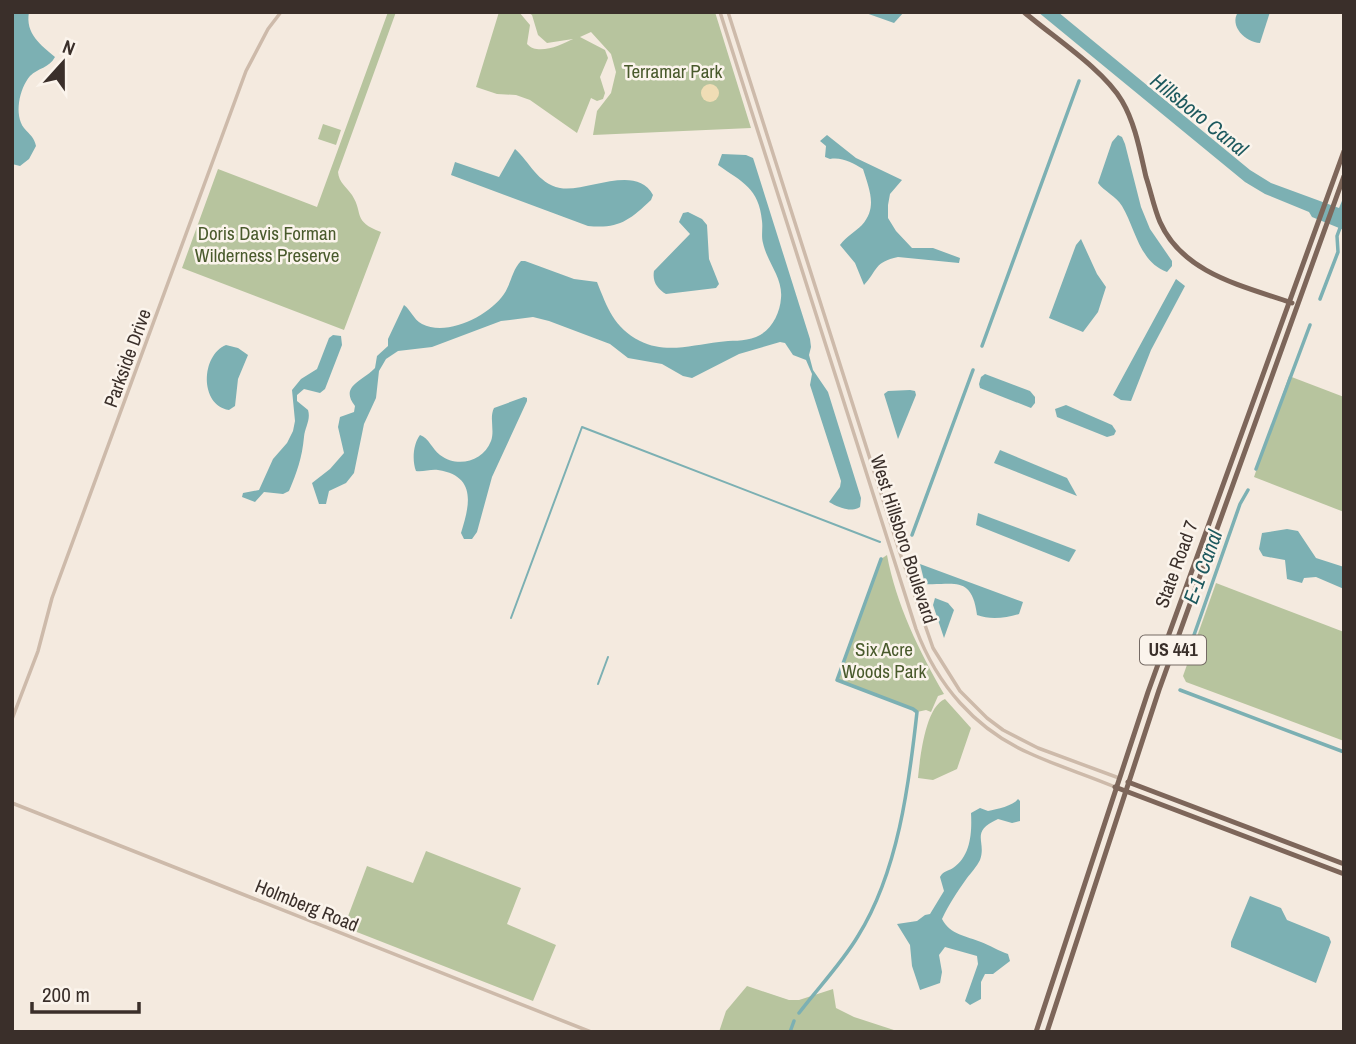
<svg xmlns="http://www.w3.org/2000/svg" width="1356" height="1044" viewBox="0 0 1356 1044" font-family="'Archivo Narrow',sans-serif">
  <rect width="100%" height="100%" fill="#f4eadf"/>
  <g fill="#b7c49e">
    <path d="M 388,12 L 396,12 L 338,172 C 339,183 346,186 352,195 C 364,214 352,221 381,232 L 344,330 L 182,268 L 218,169 L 317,207 Z"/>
    <path d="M 499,12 L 519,12 L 530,25 L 527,44 C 538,56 561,45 573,39 L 547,43 L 538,35 L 532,15 L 527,12 L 715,12 L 751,128 L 593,135 L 597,111 L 611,93 L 616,72 L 611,54 L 591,32 L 580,37 L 605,50 L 608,58 L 600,77 L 605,93 L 603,99 L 597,101 L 591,98 L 577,133 L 530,100 L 516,95 L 497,94 L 476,87 Z"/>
    <path d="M 323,124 L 341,130 L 336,145 L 318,139 Z"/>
    <path d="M 1289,376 L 1344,397 L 1344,512 L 1254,477 Z"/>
    <path d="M 887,555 C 896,604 919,651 944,694 L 938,696 L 931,712 L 926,710 L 917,712 L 913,709 L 837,680 L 881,559 Z"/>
    <path d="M 1216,583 L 1344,632 L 1344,741 L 1186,682 L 1183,676 Z"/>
    <path d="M 945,699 L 971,728 L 957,769 L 933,780 L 918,778 C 920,759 925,707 945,699 Z"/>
    <path d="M 426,851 L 521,888 L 507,924 L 556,945 L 533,1001 L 344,927 L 367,866 L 413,883 Z"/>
    <path d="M 747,986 L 789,1000 L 799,1000 L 833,989 L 836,1008 L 854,1017 L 900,1032 L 719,1032 L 726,1011 Z"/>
  </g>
  <circle fill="#f0ddb5" cx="710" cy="93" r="9"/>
  <g fill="#7cb0b3">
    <path d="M 12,12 L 29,12 C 25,34 41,45 55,57 C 49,68 38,68 30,76 C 19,89 14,115 24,128 C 30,135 34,137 36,146 L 29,159 L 20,166 L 12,164 Z"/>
    <path d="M 863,12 L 904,12 L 894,23 Z"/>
    <path d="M 1038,12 L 1058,12 L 1250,170 L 1271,183 L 1339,208 L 1344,196 L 1344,230 L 1312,217 L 1309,212 L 1265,194 L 1245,182 Z"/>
    <path d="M 1238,12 L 1270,12 L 1260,43 C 1245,42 1229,26 1238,12 Z"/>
    <path d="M 827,135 L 856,158 L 902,180 L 890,194 L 888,205 L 888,218 L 896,231 L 912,248 L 933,248 L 960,258 L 959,263 L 898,257 C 874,262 878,270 864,285 L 855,263 L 840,245 C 847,236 855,232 862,225 C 878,207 869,189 863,169 C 852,163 843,157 830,159 L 825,157 L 826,146 L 820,141 Z"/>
    <path d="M 1118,135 L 1122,137 L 1125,144 L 1141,207 L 1150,229 L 1172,261 L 1172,266 L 1167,272 C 1139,262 1135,227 1122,206 C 1116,196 1105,192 1098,183 L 1112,142 Z"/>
    <path d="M 515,149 C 530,162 537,183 560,188 C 586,193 636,163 653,195 L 651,200 C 629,221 618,229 588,226 L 451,175 L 455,162 L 499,177 Z"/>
    <path d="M 722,154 L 746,155 L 753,158 L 754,161 L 810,339 L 811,347 L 809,355 L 813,370 L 828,392 L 861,498 L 860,507 C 850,513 838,507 829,502 L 840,487 L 841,481 L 810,385 L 812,374 L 806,360 L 793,355 L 785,343 L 780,342 L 739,354 L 692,378 L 683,376 L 662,364 L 628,358 L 610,344 L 549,321 L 533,317 L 501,321 L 432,347 L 398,351 L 386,359 L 379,371 L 376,398 L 364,424 L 354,473 L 346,483 L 329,491 L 326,504 L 319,504 L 312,483 L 330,469 L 344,453 L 338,427 L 340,417 L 354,412 L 355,406 C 339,386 363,381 375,368 L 377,356 L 388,346 L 388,339 L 404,305 C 411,310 413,319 422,324 C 447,337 489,316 504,294 C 511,284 512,270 521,261 L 525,261 L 574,279 L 597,282 C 607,307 614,328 640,341 C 666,354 692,345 719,342 C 731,340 744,342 756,337 C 771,331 780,314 781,298 C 783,278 767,262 763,243 C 761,236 763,228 762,221 C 759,188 742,182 718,165 Z"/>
    <path d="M 688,212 L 702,219 L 707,225 L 709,259 L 719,284 L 716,288 L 666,294 C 658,289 652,282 654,271 L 690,234 L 679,222 L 683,213 Z"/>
    <path d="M 1081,239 L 1097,274 L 1106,287 L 1098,312 L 1083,332 L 1049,318 L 1076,245 Z"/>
    <path d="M 1176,279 L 1185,286 L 1151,350 L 1131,401 L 1121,400 L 1113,395 Z"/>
    <path d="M 333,335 L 341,336 L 342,345 L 325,389 L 320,393 L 304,389 L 297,395 L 297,401 L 308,410 C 311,420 305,427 304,437 C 302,458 297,472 289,491 L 283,494 L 264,492 L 255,502 L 242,497 L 243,493 L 259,490 L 273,459 L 287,443 L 293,431 L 295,421 L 292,390 L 301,379 L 317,369 L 329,338 Z"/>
    <path d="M 226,345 L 238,348 L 248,355 L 238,379 L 235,406 L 229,410 C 199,405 201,355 226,345 Z"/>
    <path d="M 985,374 L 1030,391 L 1035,397 L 1035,403 L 1031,408 L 980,388 L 979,384 L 981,377 Z"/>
    <path d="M 910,390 L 915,391 L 916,395 L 898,439 L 884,394 L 888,391 Z"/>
    <path d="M 524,397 L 527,398 L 527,401 L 492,477 L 477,532 L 472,539 L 464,539 L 461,533 C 469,507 478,476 438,470 C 431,469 423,472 416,471 C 412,461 413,444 420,435 C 429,438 432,449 440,455 C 457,468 483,462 491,441 C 495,430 489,418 494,408 Z"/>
    <path d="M 1066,405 L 1112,425 L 1116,431 L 1114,435 L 1107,437 L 1057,417 L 1055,409 Z"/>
    <path d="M 1000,450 L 1067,478 L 1077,496 L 994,463 Z"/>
    <path d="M 978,513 L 1076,550 L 1069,562 L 976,525 Z"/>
    <path d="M 1287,529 L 1298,531 L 1316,558 L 1344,567 L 1344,589 L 1316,577 L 1304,578 L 1302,583 L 1287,579 L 1285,560 L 1263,556 L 1259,549 L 1262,533 Z"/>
    <path d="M 920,564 L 1023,602 L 1019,614 C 1006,618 990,620 977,615 C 972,574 952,586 925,584 Z"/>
    <path d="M 935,598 L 948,603 L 954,610 L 944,638 L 933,605 Z"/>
    <path d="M 1018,799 L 1020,801 L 1020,821 L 1012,823 L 998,819 C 969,832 987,841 980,860 C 977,866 971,873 967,878 C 957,892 949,904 942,919 C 950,935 967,936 981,942 C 989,945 999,951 1008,954 L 1010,961 L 993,974 L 985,974 L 981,982 L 981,999 L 970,1005 L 965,1001 L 978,964 L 977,956 L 945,947 L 939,955 L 942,972 L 940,983 L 920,990 L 912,966 L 910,945 L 897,924 L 917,921 L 925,915 L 930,914 L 944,891 L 940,877 C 944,870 947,872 953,868 C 971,856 972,832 971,813 L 980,808 L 988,811 C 997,809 1013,806 1018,799 Z"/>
    <path d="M 1250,896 L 1281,908 L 1287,920 L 1329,937 L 1331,942 L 1316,983 L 1231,947 L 1231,942 Z"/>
  </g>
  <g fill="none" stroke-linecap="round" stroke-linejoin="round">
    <g stroke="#7cb0b3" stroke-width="2">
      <path d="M 511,618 L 582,427 L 880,542"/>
      <path d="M 598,684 L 608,657"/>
    </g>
    <g stroke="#7cb0b3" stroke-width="3.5">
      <path d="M 1320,299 L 1338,252 L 1337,236 L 1344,217"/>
      <path d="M 982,346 L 1079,81"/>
      <path d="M 1256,469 L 1310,325"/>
      <path d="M 912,535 L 973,370"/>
      <path d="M 1187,655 L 1240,504 L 1248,490"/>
      <path d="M 1180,690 L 1344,752"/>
      <path d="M 799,1013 C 818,988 842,963 858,936 C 898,872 909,785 917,712 L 913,709 L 837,680 L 881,559"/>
      <path d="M 790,1032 L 794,1021"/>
    </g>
    <g stroke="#cdbaaa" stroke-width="3.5">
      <path d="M 720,12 L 916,629 C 937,685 975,729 1029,753 C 1057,766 1087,775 1115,787"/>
      <path d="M 728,12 L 899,550 L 933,648 L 960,691 L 987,718 L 1003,730 L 1038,748 L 1119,778"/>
      <path d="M 12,719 L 38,651 L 52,598 L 246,71 L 268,29 L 281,12"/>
      <path d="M 12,803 L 591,1032"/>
    </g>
    <g stroke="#7d665a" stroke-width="5">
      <path d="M 1024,12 C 1053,37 1103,69 1122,101 C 1135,123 1140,151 1146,177 C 1151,192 1154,208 1160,222 C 1183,274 1244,286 1292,303"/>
      <path d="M 1128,782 L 1344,864"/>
      <path d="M 1115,787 L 1344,874"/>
      <path d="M 1036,1032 L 1148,692 L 1344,151"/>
      <path d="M 1047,1032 L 1159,690 L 1344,176"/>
    </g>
  </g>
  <g text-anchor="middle" stroke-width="5" stroke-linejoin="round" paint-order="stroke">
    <rect fill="#fbf4ec" stroke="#746a64" stroke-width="2" x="1140" y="635.5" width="66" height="29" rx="5"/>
    <g font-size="18" font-weight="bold" fill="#3a2f2a">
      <text x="1173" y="656">US 441</text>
    </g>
    <g font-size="19" fill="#495a2c" stroke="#fbf4ec">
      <text x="673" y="78">Terramar Park</text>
      <text x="267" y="240">Doris Davis Forman<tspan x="267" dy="22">Wilderness Preserve</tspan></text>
      <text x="884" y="656">Six Acre<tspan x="884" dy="22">Woods Park</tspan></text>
    </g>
    <g font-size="19" fill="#3a2f2a" stroke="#fbf4ec">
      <text transform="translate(127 358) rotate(-70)" y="7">Parkside Drive</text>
      <text transform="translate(904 539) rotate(72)" y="7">West Hillsboro Boulevard</text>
      <text transform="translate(1176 564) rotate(-70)" y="7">State Road 7</text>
      <text transform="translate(307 905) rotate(22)" y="7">Holmberg Road</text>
    </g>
    <g font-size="21" font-style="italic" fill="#1d595e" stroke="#fbf4ec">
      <text transform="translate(1199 115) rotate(39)" y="7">Hillsboro Canal</text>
      <text transform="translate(1203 567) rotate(-70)" y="7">E-1 Canal</text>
    </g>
  </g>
  <rect width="1356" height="1044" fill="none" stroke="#3a2f2a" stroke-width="28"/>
  <g transform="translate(63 63) rotate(21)" stroke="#fbf4ec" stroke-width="5" paint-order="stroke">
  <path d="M0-5L12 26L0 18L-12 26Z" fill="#3a2f2a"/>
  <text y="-10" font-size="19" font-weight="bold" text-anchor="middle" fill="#3a2f2a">N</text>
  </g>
  <path d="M32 1002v10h107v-10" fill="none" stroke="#3a2f2a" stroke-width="3.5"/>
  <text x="42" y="1002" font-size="21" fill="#3a2f2a" stroke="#fbf4ec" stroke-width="5" paint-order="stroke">200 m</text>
</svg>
